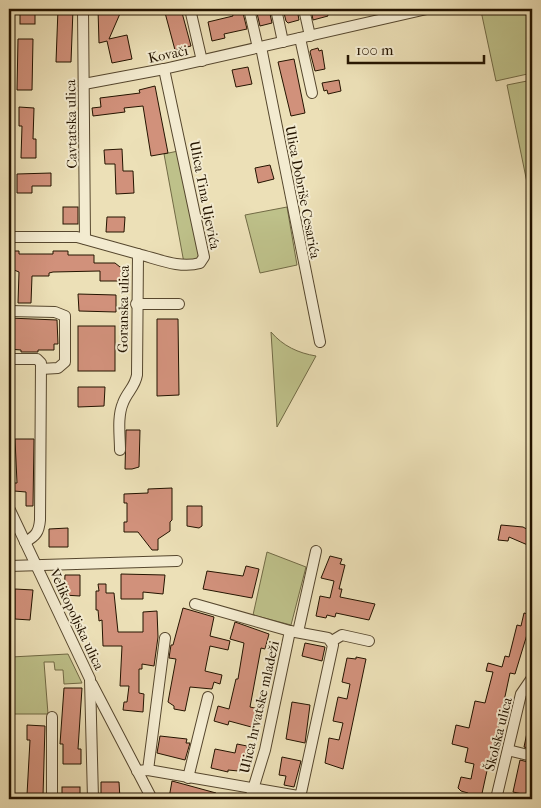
<svg xmlns="http://www.w3.org/2000/svg" width="541" height="808" viewBox="0 0 541 808" font-family="'IM FELL French Canon',serif">
  <rect width="100%" height="100%" fill="#ece0b7"/>
  <filter id="stains"><feTurbulence type="fractalNoise" baseFrequency=".004" numOctaves="4"/><feColorMatrix values="0 0 0 0 .2 0 0 0 0 .09 0 0 0 0 .02 0 0 0 .5 -.17"/></filter>
  <radialGradient id="worn" r=".72"><stop offset=".6" stop-color="#630" stop-opacity="0"/><stop offset="1" stop-color="#630" stop-opacity=".3"/></radialGradient>
  <g fill="#bec18a" stroke="#716a45">
    <path d="M 494,9 L 532,9 L 532,73 L 496,81 L 481,11 Z"/>
    <path d="M 532,80 L 532,207 L 507,85 Z"/>
    <path d="M 178,151 L 199,250 L 198,258 L 184,263 L 164,154 Z"/>
    <path d="M 287,207 L 297,265 L 260,273 L 245,215 Z"/>
    <path d="M 271,332 C 283,346 298,353 316,356 L 277,427 Z"/>
    <path d="M 267,552 L 306,567 L 291,625 L 253,615 Z"/>
    <path d="M 68,654 L 82,683 L 64,684 L 63,670 L 55,670 L 54,662 L 44,662 L 48,714 L 12,714 L 11,657 Z"/>
  </g>
  <g fill="#d1917b" stroke="#241400">
    <rect x="20" y="9" width="15" height="15"/>
    <path d="M 58,9 L 73,9 L 71,62 L 56,62 Z"/>
    <path d="M 98,9 L 122,9 L 109,39 L 127,35 L 132,59 L 112,63 L 107,41 L 99,43 Z"/>
    <path d="M 164,9 L 181,9 L 191,46 L 175,50 Z"/>
    <path d="M 231,9 L 242,9 L 247,29 L 224,34 L 225,38 L 212,41 L 208,22 L 233,16 Z"/>
    <path d="M 256,9 L 269,9 L 272,23 L 260,26 Z"/>
    <path d="M 283,9 L 297,9 L 299,20 L 288,23 L 286,21 Z"/>
    <path d="M 311,9 L 326,9 L 328,16 L 313,20 Z"/>
    <path d="M 18,39 L 33,39 L 32,90 L 17,90 Z"/>
    <path d="M 318,48 L 319,51 L 322,50 L 325,69 L 315,71 L 310,52 L 311,50 Z"/>
    <path d="M 294,59 L 305,113 L 291,116 L 278,62 Z"/>
    <path d="M 248,67 L 252,84 L 236,87 L 232,70 Z"/>
    <path d="M 339,80 L 341,91 L 328,94 L 327,90 L 324,91 L 322,83 Z"/>
    <path d="M 155,86 L 168,153 L 151,156 L 143,106 L 124,108 L 125,112 L 93,116 L 92,108 L 101,107 L 100,98 L 140,93 L 139,90 Z"/>
    <path d="M 19,107 L 34,108 L 33,139 L 36,139 L 36,158 L 21,158 L 22,126 L 19,126 Z"/>
    <path d="M 122,149 L 123,171 L 133,171 L 134,193 L 116,194 L 115,164 L 105,164 L 104,150 Z"/>
    <path d="M 270,165 L 274,179 L 258,183 L 255,168 Z"/>
    <path d="M 51,173 L 51,186 L 32,186 L 32,193 L 17,193 L 17,174 Z"/>
    <rect x="63" y="207" width="15" height="17"/>
    <path d="M 107,217 L 125,217 L 124,232 L 106,232 Z"/>
    <path d="M 9,251 L 19,251 L 19,254 L 53,254 L 53,251 L 68,251 L 68,255 L 94,255 L 94,263 L 115,263 L 120,267 L 125,267 L 125,281 L 100,281 L 100,271 L 53,272 L 49,273 L 49,276 L 32,276 L 31,303 L 18,303 L 19,272 L 9,268 Z"/>
    <path d="M 78,294 L 116,295 L 116,312 L 79,311 Z"/>
    <path d="M 9,318 L 57,320 L 58,344 L 54,344 L 54,350 L 38,350 L 38,352 L 21,352 L 21,350 L 9,349 Z"/>
    <path d="M 157,319 L 178,319 L 179,395 L 157,396 Z"/>
    <rect x="78" y="326" width="37" height="45"/>
    <path d="M 78,387 L 105,387 L 104,406 L 78,407 Z"/>
    <path d="M 126,430 L 140,430 L 139,467 L 132,469 L 125,469 Z"/>
    <path d="M 15,439 L 34,439 L 33,506 L 26,506 L 26,492 L 14,491 L 14,483 L 17,483 Z"/>
    <path d="M 172,488 L 172,520 L 170,522 L 170,531 L 158,539 L 158,550 L 152,550 L 138,532 L 124,532 L 124,522 L 127,522 L 127,503 L 124,503 L 124,494 L 148,493 L 148,489 Z"/>
    <path d="M 187,506 L 202,506 L 202,526 L 199,528 L 187,526 Z"/>
    <path d="M 501,525 L 523,527 L 532,532 L 530,546 L 509,537 L 508,541 L 498,540 Z"/>
    <path d="M 68,528 L 68,547 L 49,547 L 49,529 Z"/>
    <path d="M 330,556 L 342,559 L 340,564 L 345,565 L 339,589 L 342,589 L 340,597 L 375,604 L 369,620 L 336,613 L 335,617 L 327,615 L 326,618 L 316,616 L 320,596 L 330,598 L 334,581 L 321,578 Z"/>
    <path d="M 246,566 L 259,569 L 252,598 L 203,589 L 207,571 L 243,576 Z"/>
    <path d="M 121,574 L 165,575 L 163,594 L 143,592 L 143,599 L 121,599 Z"/>
    <path d="M 65,575 L 80,575 L 80,596 L 64,595 Z"/>
    <path d="M 98,584 L 106,584 L 106,593 L 114,593 L 118,632 L 143,632 L 143,612 L 157,611 L 158,637 L 154,666 L 142,664 L 142,669 L 139,669 L 139,693 L 144,694 L 143,712 L 123,710 L 124,702 L 127,702 L 129,686 L 120,686 L 122,646 L 103,646 L 102,620 L 99,621 L 98,610 L 96,610 L 96,591 L 99,591 Z"/>
    <path d="M 15,589 L 33,590 L 30,620 L 15,619 Z"/>
    <path d="M 183,608 L 214,617 L 210,636 L 230,641 L 228,650 L 210,646 L 205,671 L 222,675 L 220,684 L 214,682 L 212,689 L 190,687 L 185,711 L 174,709 L 174,706 L 168,702 L 176,659 L 169,658 L 171,645 L 173,645 Z"/>
    <path d="M 524,613 L 532,615 L 532,629 L 529,628 L 515,674 L 510,673 L 497,734 L 499,734 L 496,749 L 492,748 L 481,798 L 467,795 L 468,793 L 461,791 L 458,788 L 461,777 L 471,779 L 474,764 L 465,762 L 468,748 L 452,744 L 456,725 L 469,728 L 475,701 L 485,703 L 493,672 L 486,671 L 488,663 L 502,667 L 505,656 L 509,657 L 517,625 L 521,626 Z"/>
    <path d="M 235,622 L 269,634 L 265,649 L 261,648 L 250,707 L 259,709 L 255,728 L 229,721 L 228,725 L 214,721 L 218,706 L 229,709 L 236,679 L 238,679 L 244,643 L 230,639 Z"/>
    <path d="M 305,643 L 325,647 L 322,661 L 302,656 Z"/>
    <path d="M 356,657 L 366,659 L 343,769 L 325,763 L 329,738 L 339,740 L 343,723 L 333,721 L 338,697 L 347,699 L 350,684 L 342,682 L 347,658 L 356,659 Z"/>
    <path d="M 64,688 L 82,688 L 78,749 L 81,749 L 81,764 L 63,764 L 63,744 L 60,744 Z"/>
    <path d="M 292,702 L 310,705 L 305,743 L 286,739 Z"/>
    <path d="M 529,723 L 532,724 L 532,749 L 524,747 Z"/>
    <path d="M 27,725 L 45,726 L 43,796 L 27,795 L 30,740 L 27,740 Z"/>
    <path d="M 160,736 L 187,739 L 186,743 L 190,743 L 185,760 L 157,753 Z"/>
    <path d="M 237,744 L 247,746 L 245,756 L 250,757 L 249,772 L 228,770 L 228,772 L 211,768 L 215,749 L 235,753 Z"/>
    <path d="M 282,757 L 301,761 L 294,787 L 284,785 L 286,776 L 279,775 Z"/>
    <path d="M 520,760 L 532,763 L 529,781 L 532,782 L 532,796 L 513,792 Z"/>
    <path d="M 172,781 L 216,793 L 215,799 L 169,798 Z"/>
    <path d="M 101,782 L 119,782 L 120,799 L 101,799 Z"/>
    <rect x="62" y="787" width="18" height="12"/>
  </g>
  <g fill="none" stroke-linecap="round" stroke-linejoin="round">
    <defs>
      <g id="minor">
        <path d="M 83,9 L 85,239"/>
        <path d="M 190,9 L 202,61"/>
        <path d="M 249,9 L 258,48"/>
        <path d="M 276,9 L 283,42"/>
        <path d="M 304,9 L 310,36"/>
        <path d="M 300,38 L 312,93"/>
        <path d="M 261,47 L 320,342"/>
        <path d="M 84,84 L 164,69 L 427,9"/>
        <path d="M 9,237 L 77,237 L 138,254 L 137,375 C 135,387 127,392 123,403 C 117,417 120,436 120,450"/>
        <path d="M 138,254 C 158,259 180,269 200,263 L 204,257 L 164,69"/>
        <path d="M 136,304 L 179,304"/>
        <path d="M 9,311 L 55,312 L 65,316 L 65,362 L 58,368 L 41,369"/>
        <path d="M 9,359 L 37,359 L 41,363 L 40,520 C 39,532 36,536 25,542"/>
        <path d="M 9,508 L 90,679 L 93,799"/>
        <path d="M 9,566 L 177,561"/>
        <path d="M 195,604 L 290,631 L 265,750 L 250,799"/>
        <path d="M 298,632 L 316,551"/>
        <path d="M 332,641 L 342,635 L 369,641"/>
        <path d="M 92,684 L 152,799"/>
        <path d="M 52,717 L 52,799"/>
        <path d="M 508,750 L 532,756"/>
        <path d="M 148,770 L 165,638"/>
        <path d="M 137,771 L 148,770 L 298,796 L 301,793 L 333,645 L 328,638 L 290,631"/>
        <path d="M 188,778 L 208,697"/>
        <path d="M 496,799 L 521,694 L 532,678"/>
      </g>
    </defs>
    <use href="#minor" stroke="#56472e" stroke-width="12"/>
    <use href="#minor" stroke="#f3ebd0" stroke-width="10"/>
  </g>
  <g text-anchor="middle" stroke-width="4" stroke-linejoin="round" paint-order="stroke">
    <g font-size="14" fill="#241400" stroke="#f3ebd0">
      <text transform="translate(168 54) rotate(-12)" y="5">Kovači</text>
      <text transform="translate(71 124) rotate(-91)" y="5">Cavtatska ulica</text>
      <text transform="translate(303 192) rotate(79)" y="5">Ulica Dobriše Cesarića</text>
      <text transform="translate(205 195) rotate(79)" y="5">Ulica Tina Ujevića</text>
      <text transform="translate(123 309) rotate(-89)" y="5">Goranska ulica</text>
      <text transform="translate(77 619) rotate(65)" y="5">Velikopoljska ulica</text>
      <text transform="translate(259 707) rotate(-77)" y="5">Ulica hrvatske mladeži</text>
      <text transform="translate(498 734) rotate(-76)" y="5">Školska ulica</text>
    </g>
  </g>
  <rect width="541" height="808" fill="none" stroke="#ece0b7" stroke-width="30"/>
  <rect x="10" y="10" width="521" height="788" fill="none" stroke="#241400" stroke-width="2.5"/>
  <rect x="15" y="15" width="511" height="778" fill="none" stroke="#241400"/>
  <path d="M348 55v8h136v-8" fill="none" stroke="#241400" stroke-width="2.5"/>
  <text x="356" y="55" font-size="15" fill="#241400" stroke="#f3ebd0" stroke-width="4" paint-order="stroke">100 m</text>
  <rect width="100%" height="100%" filter="url(#stains)"/>
  <rect width="100%" height="100%" fill="url(#worn)"/>
</svg>
